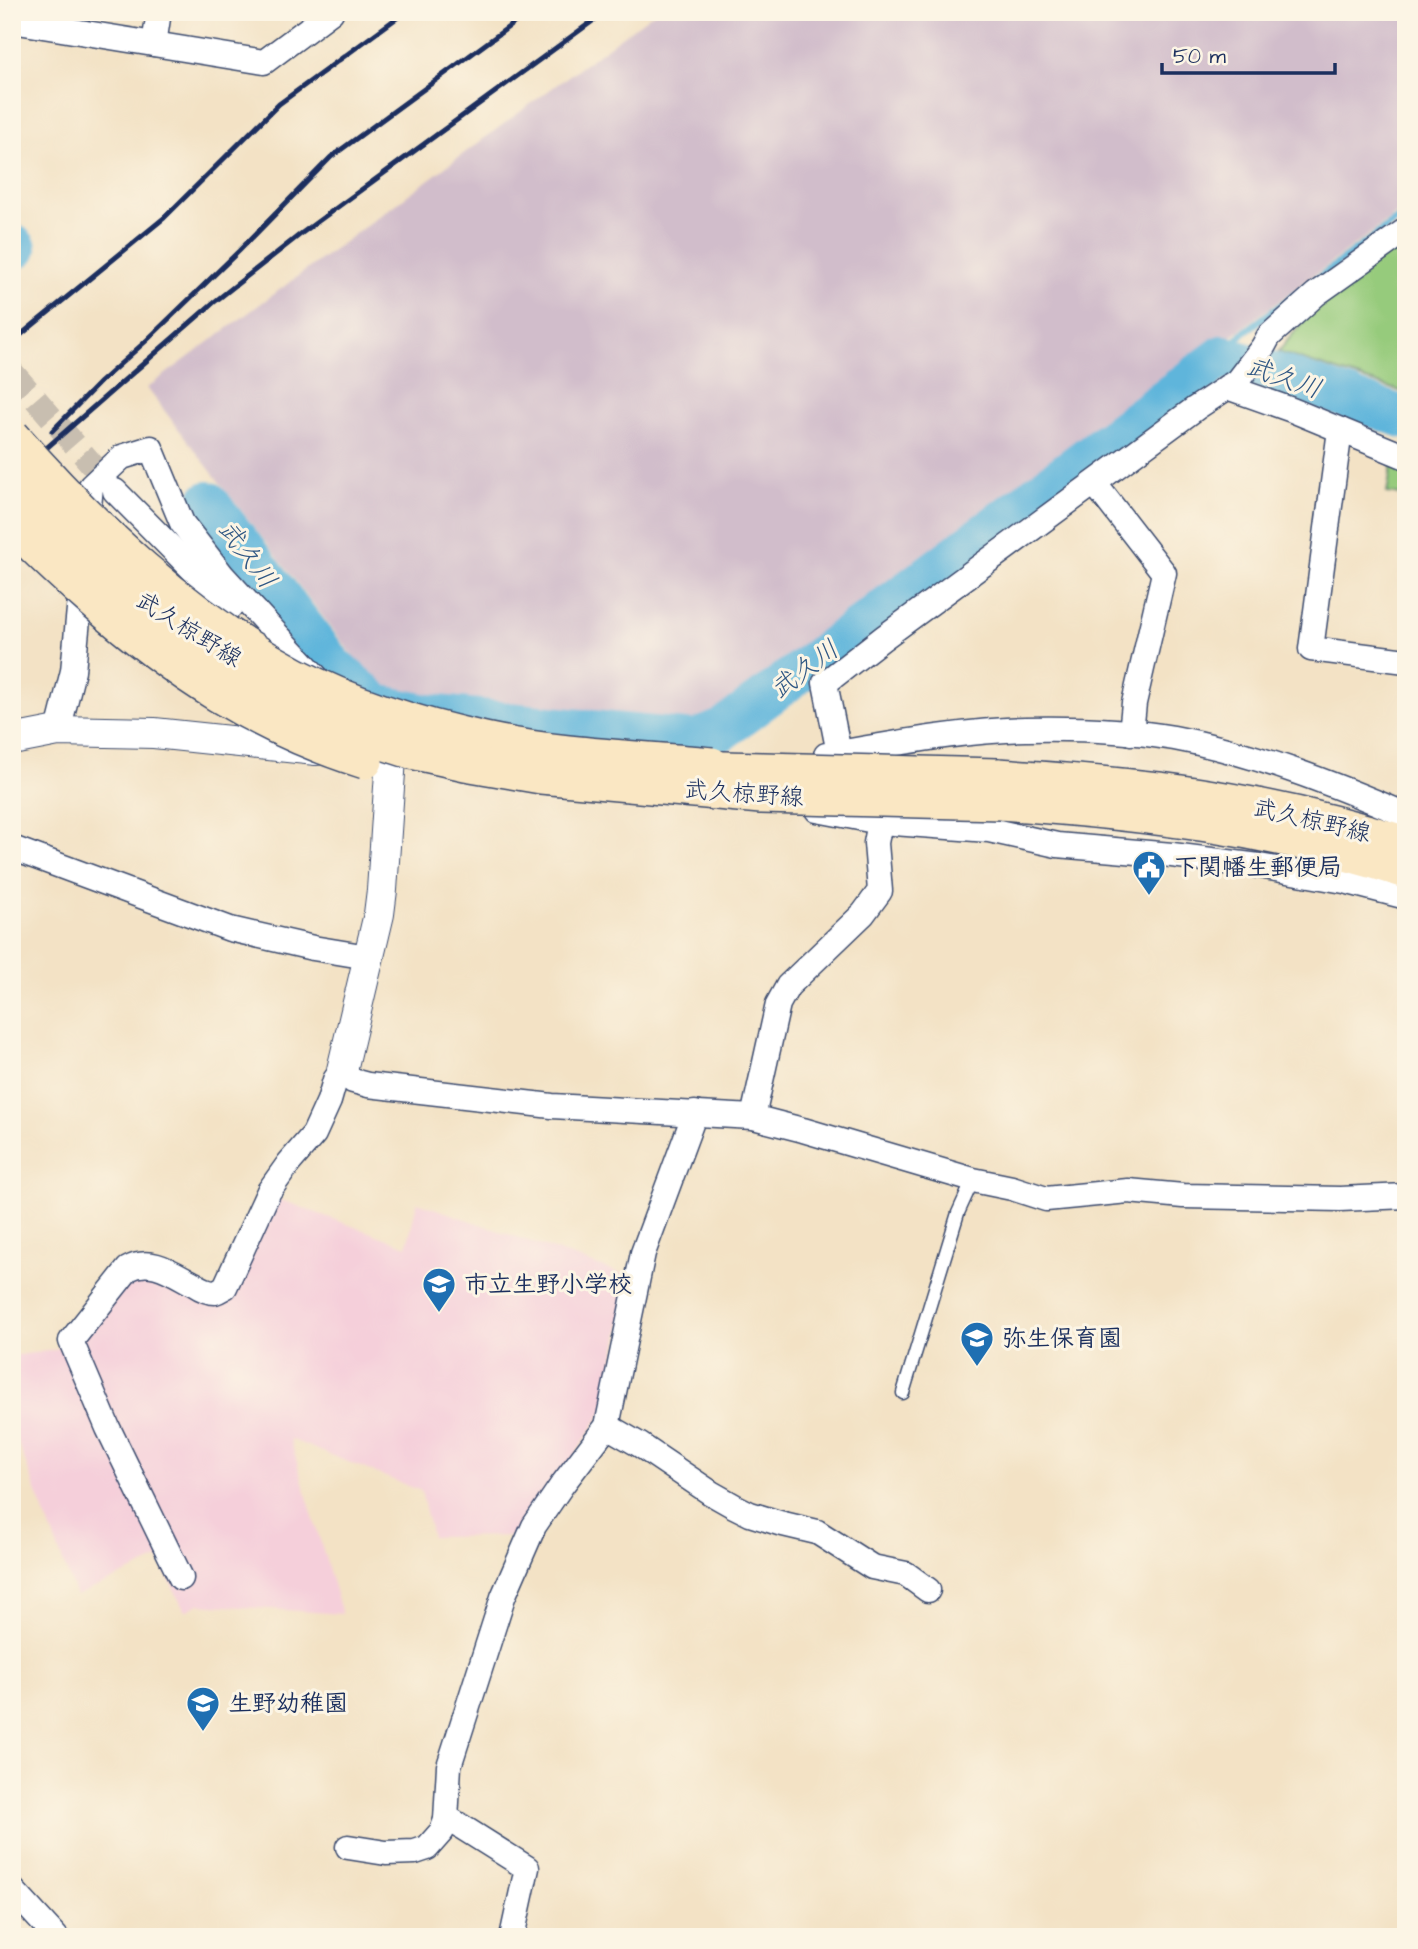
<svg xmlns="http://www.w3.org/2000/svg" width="1418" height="1949" viewBox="0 0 1418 1949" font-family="'Architects Daughter','Klee One',sans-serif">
  <rect width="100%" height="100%" fill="#fcf5e5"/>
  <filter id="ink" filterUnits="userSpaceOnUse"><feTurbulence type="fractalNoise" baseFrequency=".0143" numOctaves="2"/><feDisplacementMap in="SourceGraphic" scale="14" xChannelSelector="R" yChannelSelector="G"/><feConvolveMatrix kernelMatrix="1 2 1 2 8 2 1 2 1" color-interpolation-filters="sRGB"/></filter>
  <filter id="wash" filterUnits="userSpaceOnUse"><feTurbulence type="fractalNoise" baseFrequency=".00686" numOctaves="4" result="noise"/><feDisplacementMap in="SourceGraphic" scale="28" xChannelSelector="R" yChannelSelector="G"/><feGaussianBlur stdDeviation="1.57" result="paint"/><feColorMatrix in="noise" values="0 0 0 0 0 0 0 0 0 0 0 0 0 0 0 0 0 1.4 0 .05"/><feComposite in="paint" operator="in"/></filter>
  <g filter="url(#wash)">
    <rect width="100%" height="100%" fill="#f3e2c5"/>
    <path fill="#f5cfda" d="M 273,1197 L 407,1246 L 417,1202 L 630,1277 L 604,1410 L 522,1536 L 432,1537 L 421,1491 L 290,1439 L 342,1614 L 199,1604 L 185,1611 L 159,1559 L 76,1596 L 12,1427 L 12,1356 L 54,1350 L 79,1340 L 138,1269 L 213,1303 Z"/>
    <path fill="#d1bdcb" d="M 655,12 L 1406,12 L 1406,207 L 710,721 L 690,730 L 670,729 L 378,688 L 147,388 Z"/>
    <g fill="#96cb7c" stroke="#587d6d" stroke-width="2">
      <path d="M 1406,241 L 1406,393 L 1278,352 L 1319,302 Z"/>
      <path d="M 1392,464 L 1406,470 L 1406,496 L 1387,493 Z"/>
    </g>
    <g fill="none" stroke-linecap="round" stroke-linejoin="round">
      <path stroke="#5eb5db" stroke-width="7" d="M 1223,356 L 1243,333 L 1406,213"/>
      <g stroke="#5eb5db" stroke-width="42">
        <path d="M 12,244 L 16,248"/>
        <path d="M 208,502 L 333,666 L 377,705 L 427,715 L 695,741 L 722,730 L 1223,356 L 1406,418"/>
      </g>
    </g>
  </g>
  <g filter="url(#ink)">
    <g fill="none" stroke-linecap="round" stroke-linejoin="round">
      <path stroke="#c8beb0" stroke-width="24" stroke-dasharray="24 12" stroke-linecap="butt" d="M 12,372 L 115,491"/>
      <defs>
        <path id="service" d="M 903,1393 L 958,1213 L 973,1180"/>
        <g id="minor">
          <path d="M 12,21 L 264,62 L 331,12"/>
          <path d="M 154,44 L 159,12"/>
          <path d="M 1227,387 L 1292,410 L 1406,457"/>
          <path d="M 1340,430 L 1311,649 L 1406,661"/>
          <path d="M 1095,484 L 1164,573 L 1134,703 L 1131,733"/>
          <path d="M 115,491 L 230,607"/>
          <path d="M 87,528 L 91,486 L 122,457 L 151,448 L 182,523 L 223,576 L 319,680"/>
          <path d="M 58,731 L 73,671 L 82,578"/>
          <path d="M 826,755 C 892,744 959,731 1026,729 C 1075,728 1126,730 1174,738 C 1255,753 1331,783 1406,815"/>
          <path d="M 817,810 L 880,822 L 989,830 L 1057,845 L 1172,855 L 1259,866 L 1344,881 L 1406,897"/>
          <path d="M 12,848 L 230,929 L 313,948 L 368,957"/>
          <path d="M 753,1117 L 778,1004 L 788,986 L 863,914 L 880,891 L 876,843 L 880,822 L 839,753 L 825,683 L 883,638 L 1196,408 L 1237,381 L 1263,347 L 1269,336 L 1316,294 L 1406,230"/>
          <path d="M 607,1426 L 640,1445 L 711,1493 L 734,1506 L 750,1514 L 779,1523 L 817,1532 L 872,1567 L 906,1574 L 928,1590"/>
          <path d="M 181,1578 L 108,1428 L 71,1341 L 128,1269 C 151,1256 173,1273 194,1284 C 200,1288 208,1292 215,1292 C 219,1291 222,1288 225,1287 L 269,1191 L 289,1163 L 314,1134 L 329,1101 L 335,1080 L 342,1070 L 353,1081 L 368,1085 L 552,1106 L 753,1117 L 803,1130 L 973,1180 L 1012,1188 L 1046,1199 L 1128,1191 L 1183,1196 L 1340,1199 L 1406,1196"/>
          <path d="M 446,1820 L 454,1822 L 527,1868 L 512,1937"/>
          <path d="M 348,1847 L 386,1853 L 415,1852 L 427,1848 L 442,1831 L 446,1820 L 449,1766 L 503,1597 L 534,1526 L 562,1485 L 607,1426 L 643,1253 L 695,1113"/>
          <path d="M 12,1889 L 56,1937"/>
        </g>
        <g id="tertiary">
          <path d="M 12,740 L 58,731 L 154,733 L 316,750"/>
          <path d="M 342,1070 L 379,914 L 382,890 L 391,758"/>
        </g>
        <g id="secondary">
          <path d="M 998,776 C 1057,780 1117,784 1175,792 C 1253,803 1331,820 1406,844"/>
          <path d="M 1000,802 C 1139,812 1273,827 1406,871"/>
        </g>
      </defs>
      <use href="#service" stroke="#3b4a6d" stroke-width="15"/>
      <use href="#minor" stroke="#3b4a6d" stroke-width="27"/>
      <use href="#tertiary" stroke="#3b4a6d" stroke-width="32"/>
      <use href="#secondary" stroke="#3b4a6d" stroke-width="38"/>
      <use href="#service" stroke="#fff" stroke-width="12"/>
      <use href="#minor" stroke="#fff" stroke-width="24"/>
      <use href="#tertiary" stroke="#fff" stroke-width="30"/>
      <use href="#secondary" stroke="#fae7c3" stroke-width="35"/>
      <g stroke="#1b2f5e" stroke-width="5">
        <path d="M 12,342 L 164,218 L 279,104 L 405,12"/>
        <path d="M 52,431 L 100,382 L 146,341 L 239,251 L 331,157 L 529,12"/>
        <path d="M 12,478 L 213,303 L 302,233 L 605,12"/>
      </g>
      <defs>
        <g id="secondary-bridge">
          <path d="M 12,436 C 94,529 185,616 295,675 C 354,706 420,726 485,740 C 559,756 636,758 712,765"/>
          <path d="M 12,482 L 62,533 L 182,642 L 257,688 L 343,729 L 411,751 L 465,763 L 541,776 L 761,796 L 1000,802"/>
          <path d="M 12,524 C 37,550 63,574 90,598 C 174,672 257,727 365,761"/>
          <path d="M 686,768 L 998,776"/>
        </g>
      </defs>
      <use href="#secondary-bridge" stroke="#3b4a6d" stroke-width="38" stroke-linecap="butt"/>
      <use href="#secondary-bridge" stroke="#fae7c3" stroke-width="35"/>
    </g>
  </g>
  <defs>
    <symbol id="civic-pin" viewBox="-11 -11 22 30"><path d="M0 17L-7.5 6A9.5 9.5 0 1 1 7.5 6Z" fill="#1f6fb2" stroke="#fcf5e5"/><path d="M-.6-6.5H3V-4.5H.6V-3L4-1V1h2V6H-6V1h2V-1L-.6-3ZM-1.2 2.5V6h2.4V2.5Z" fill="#fff"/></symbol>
    <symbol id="school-pin" viewBox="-11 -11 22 30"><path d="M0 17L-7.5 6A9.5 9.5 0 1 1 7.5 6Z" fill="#1f6fb2" stroke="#fcf5e5"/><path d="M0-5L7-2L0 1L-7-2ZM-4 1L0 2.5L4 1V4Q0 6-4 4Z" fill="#fff"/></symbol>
  </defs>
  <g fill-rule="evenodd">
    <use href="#civic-pin" x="1130" y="848" width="38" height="52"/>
    <use href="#school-pin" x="420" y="1265" width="38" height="52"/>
    <use href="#school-pin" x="958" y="1319" width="38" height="52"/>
    <use href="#school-pin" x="184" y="1684" width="38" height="52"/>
  </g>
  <g text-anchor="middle" stroke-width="6" stroke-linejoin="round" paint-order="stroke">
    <g font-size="24" fill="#1b2f5e" stroke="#fcf5e5">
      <text transform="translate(189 629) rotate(32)" y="8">武久椋野線</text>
      <text transform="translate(744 793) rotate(4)" y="8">武久椋野線</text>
      <text transform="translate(1312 820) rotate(13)" y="8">武久椋野線</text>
    </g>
    <g font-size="24" font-weight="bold" fill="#1b2f5e" stroke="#fcf5e5" text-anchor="start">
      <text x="1174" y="875">下関幡生郵便局</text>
      <text x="464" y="1292">市立生野小学校</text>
      <text x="1002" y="1346">弥生保育園</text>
      <text x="228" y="1711">生野幼稚園</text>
    </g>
    <g font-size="26" font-style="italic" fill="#2f5784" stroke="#fcf5e5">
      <text transform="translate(1284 377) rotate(19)" y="9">武久川</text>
      <text transform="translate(248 554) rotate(53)" y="9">武久川</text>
      <text transform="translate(804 669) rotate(-37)" y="9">武久川</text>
    </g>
  </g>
  <rect width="1418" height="1949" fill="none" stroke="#fcf5e5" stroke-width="42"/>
  <path d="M1162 63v10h173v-10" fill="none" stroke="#1b2f5e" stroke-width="3.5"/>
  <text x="1173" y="63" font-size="21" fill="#1b2f5e" stroke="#fcf5e5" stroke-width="5" paint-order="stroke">50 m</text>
</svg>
